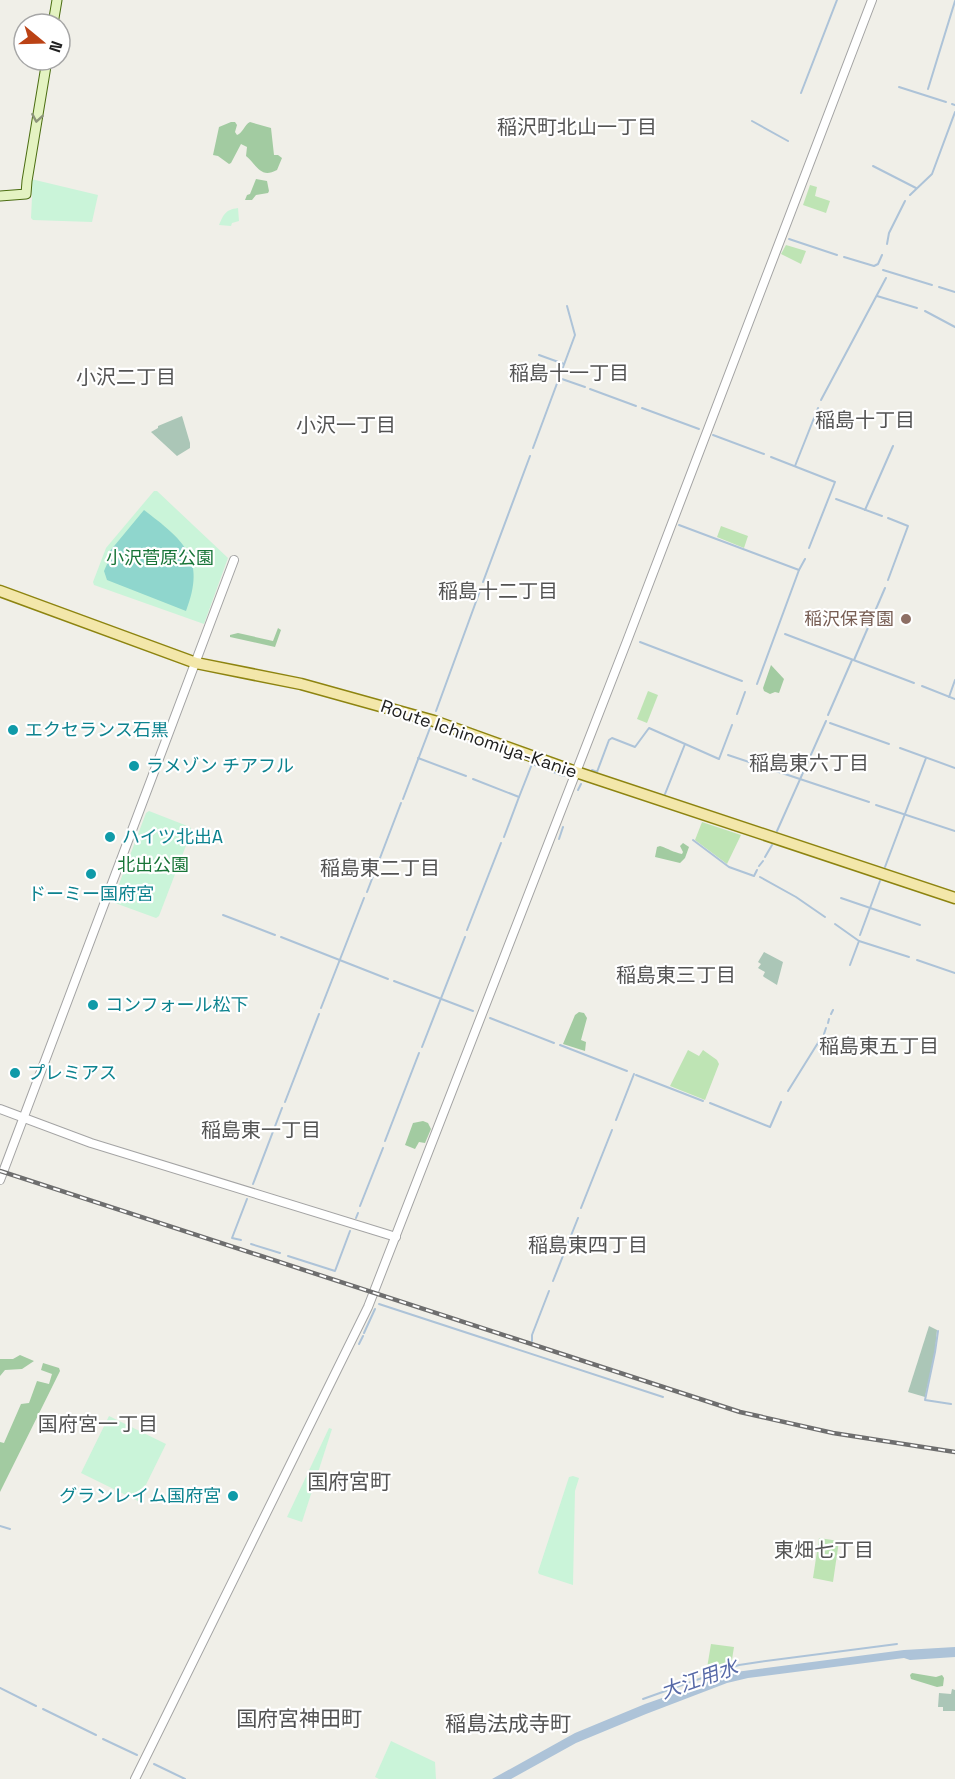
<svg xmlns="http://www.w3.org/2000/svg" width="955" height="1779" viewBox="0 0 955 1779" font-family="'Space Grotesk','Noto Sans JP',sans-serif">
  <rect width="100%" height="100%" fill="#f0efe8"/>
  <g fill="#bee4b4">
    <path d="M 810,185 L 817,187 L 815,196 L 830,201 L 826,213 L 803,205 Z"/>
    <path d="M 786,245 L 806,251 L 801,264 L 781,254 Z"/>
    <path d="M 721,526 L 748,536 L 744,548 L 717,537 Z"/>
    <path d="M 648,691 L 658,695 L 647,723 L 637,719 Z"/>
    <path d="M 702,822 L 741,835 L 727,864 L 695,840 Z"/>
    <path d="M 688,1050 L 699,1056 L 703,1050 L 717,1060 L 719,1064 L 705,1100 L 670,1086 Z"/>
    <path d="M 819,1538 L 839,1541 L 833,1582 L 813,1578 Z"/>
    <path d="M 711,1644 L 734,1647 L 731,1666 L 706,1674 Z"/>
  </g>
  <g fill="#a2cba1">
    <path d="M 231,122 L 235,122 L 237,125 L 235,132 L 237,135 C 243,133 244,125 250,122 L 271,128 L 274,155 L 278,155 L 282,158 L 277,170 C 260,179 257,165 246,156 L 247,147 L 241,144 L 231,163 L 229,164 L 218,156 L 213,155 L 219,127 Z"/>
    <path d="M 256,179 L 267,181 L 269,191 L 268,193 L 256,195 L 252,200 L 245,200 L 247,195 L 250,194 Z"/>
    <path d="M 278,628 L 281,630 L 275,647 L 230,637 L 230,635 L 238,633 L 273,641 Z"/>
    <path d="M 771,665 L 784,679 L 779,693 L 775,692 L 770,694 L 764,691 L 763,688 Z"/>
    <path d="M 683,843 L 689,847 L 685,858 L 680,863 L 655,857 L 657,847 L 660,846 C 669,849 673,852 682,854 L 683,852 L 680,846 Z"/>
    <path d="M 579,1012 L 584,1013 L 587,1018 L 581,1040 L 586,1042 L 585,1051 L 563,1044 L 575,1015 Z"/>
    <path d="M 423,1121 L 428,1123 L 431,1129 L 425,1143 L 419,1142 L 415,1149 L 405,1145 L 413,1123 Z"/>
    <path d="M 20,1355 L 34,1361 L 22,1369 L 5,1370 L 0,1376 L 0,1359 L 13,1359 Z"/>
    <path d="M 43,1363 L 59,1368 L 60,1371 L 0,1492 L 0,1442 L 4,1443 L 21,1404 L 29,1403 L 37,1381 L 49,1384 L 52,1374 L 41,1370 Z"/>
    <path d="M 912,1673 L 936,1677 L 942,1675 L 944,1678 L 943,1686 L 937,1687 L 911,1679 L 910,1675 Z"/>
  </g>
  <g fill="#abc6b7">
    <path d="M 182,416 L 190,443 L 190,448 L 177,456 L 151,432 L 158,428 L 158,426 Z"/>
    <path d="M 764,952 L 783,962 L 777,985 L 764,977 L 763,976 L 765,972 L 758,968 L 761,964 L 758,962 Z"/>
    <path d="M 929,1326 L 937,1330 L 935,1352 L 925,1397 L 908,1392 Z"/>
    <path d="M 952,1689 L 955,1690 L 955,1711 L 943,1711 L 943,1707 L 938,1707 L 939,1693 L 951,1694 Z"/>
  </g>
  <g fill="#caf4d9">
    <path d="M 31,179 L 98,195 L 92,222 L 33,220 L 31,218 L 32,197 Z"/>
    <path d="M 238,208 L 239,221 L 232,223 L 231,226 L 219,225 C 224,214 225,210 238,208 Z"/>
    <path d="M 154,491 L 157,491 L 228,558 L 204,624 L 94,585 L 93,582 L 106,548 Z"/>
    <path d="M 149,811 L 190,827 L 192,830 L 159,916 L 156,918 L 115,903 L 113,900 L 146,813 Z"/>
    <path d="M 109,1416 L 166,1444 L 138,1501 L 81,1473 Z"/>
    <path d="M 329,1428 L 332,1429 L 302,1522 L 287,1517 Z"/>
    <path d="M 573,1476 L 579,1478 L 575,1491 L 573,1585 L 539,1574 L 538,1572 L 569,1477 Z"/>
    <path d="M 391,1741 L 435,1762 L 436,1779 L 379,1779 L 375,1777 Z"/>
  </g>
  <path fill="#8fd6cd" d="M 144,510 C 183,540 207,558 186,611 L 107,580 L 104,571 L 111,555 L 110,551 Z"/>
  <path fill="#adc3d8" d="M 955,1647 L 955,1657 L 910,1660 L 904,1658 L 748,1678 L 727,1683 L 646,1714 L 576,1743 L 511,1779 L 492,1779 L 575,1733 L 645,1704 L 736,1672 L 904,1650 Z"/>
  <g fill="none" stroke-linecap="round" stroke-linejoin="round">
    <g stroke="#adc3d8" stroke-width="2">
      <path d="M 899,87 L 946,102"/>
      <path d="M 928,89 L 955,1"/>
      <path d="M 801,93 L 837,0"/>
      <path d="M 952,104 L 955,105"/>
      <path d="M 752,121 L 788,141"/>
      <path d="M 873,166 L 916,188"/>
      <path d="M 910,195 L 932,174 L 955,112"/>
      <path d="M 789,239 L 837,255"/>
      <path d="M 887,244 L 889,233 L 905,201"/>
      <path d="M 844,257 L 874,266 L 878,264 L 882,255"/>
      <path d="M 883,270 L 932,285"/>
      <path d="M 939,287 L 955,292"/>
      <path d="M 877,296 L 917,308"/>
      <path d="M 925,311 L 955,327"/>
      <path d="M 539,355 L 564,364"/>
      <path d="M 559,378 L 585,387"/>
      <path d="M 590,389 L 636,406"/>
      <path d="M 821,400 L 886,278"/>
      <path d="M 642,408 L 699,429"/>
      <path d="M 713,435 L 764,454"/>
      <path d="M 533,448 L 575,335 L 567,306"/>
      <path d="M 771,457 L 835,482 L 809,548"/>
      <path d="M 795,466 L 818,408"/>
      <path d="M 836,499 L 882,516"/>
      <path d="M 865,510 L 893,446"/>
      <path d="M 888,518 L 908,526 L 888,580"/>
      <path d="M 679,525 L 799,570"/>
      <path d="M 483,582 L 530,456"/>
      <path d="M 785,634 L 914,683"/>
      <path d="M 640,642 L 742,681"/>
      <path d="M 854,660 L 885,588"/>
      <path d="M 757,684 L 799,570 L 805,559"/>
      <path d="M 922,686 L 955,699"/>
      <path d="M 949,697 L 955,680"/>
      <path d="M 436,711 L 481,588"/>
      <path d="M 737,714 L 745,692"/>
      <path d="M 828,715 L 852,660"/>
      <path d="M 830,723 L 889,744"/>
      <path d="M 900,748 L 955,768"/>
      <path d="M 728,755 L 869,802"/>
      <path d="M 418,758 L 466,776"/>
      <path d="M 592,770 L 597,772 L 609,740 L 612,738 L 635,747 L 649,728 L 719,759 L 732,725"/>
      <path d="M 473,779 L 519,797 L 504,837"/>
      <path d="M 578,790 L 581,784"/>
      <path d="M 665,794 L 685,744"/>
      <path d="M 519,797 L 532,764 L 564,776"/>
      <path d="M 403,799 L 430,728"/>
      <path d="M 876,805 L 955,831"/>
      <path d="M 777,831 L 826,721"/>
      <path d="M 559,839 L 563,827"/>
      <path d="M 693,840 L 729,867 L 754,876 L 757,870"/>
      <path d="M 765,857 L 772,845"/>
      <path d="M 759,866 L 763,861"/>
      <path d="M 885,867 L 926,758"/>
      <path d="M 760,877 L 796,897 L 825,917"/>
      <path d="M 367,892 L 401,803"/>
      <path d="M 841,898 L 920,925"/>
      <path d="M 223,915 L 275,935"/>
      <path d="M 835,924 L 859,941 L 909,957"/>
      <path d="M 467,930 L 501,843"/>
      <path d="M 860,935 L 880,881"/>
      <path d="M 281,937 L 388,979"/>
      <path d="M 917,960 L 955,973"/>
      <path d="M 850,965 L 859,941"/>
      <path d="M 394,981 L 473,1011"/>
      <path d="M 321,1008 L 364,898"/>
      <path d="M 831,1014 L 833,1010"/>
      <path d="M 490,1018 L 554,1043"/>
      <path d="M 828,1023 L 829,1019"/>
      <path d="M 824,1034 L 826,1028"/>
      <path d="M 560,1045 L 627,1071"/>
      <path d="M 422,1047 L 465,937"/>
      <path d="M 636,1075 L 703,1101"/>
      <path d="M 788,1091 L 821,1038"/>
      <path d="M 285,1102 L 319,1014"/>
      <path d="M 710,1103 L 770,1127 L 781,1102"/>
      <path d="M 616,1120 L 634,1074"/>
      <path d="M 385,1141 L 419,1053"/>
      <path d="M 253,1184 L 282,1108"/>
      <path d="M 360,1206 L 383,1148"/>
      <path d="M 581,1208 L 612,1130"/>
      <path d="M 356,1218 L 358,1213"/>
      <path d="M 241,1240 L 232,1238 L 247,1199"/>
      <path d="M 251,1244 L 280,1253"/>
      <path d="M 288,1256 L 335,1271 L 350,1231"/>
      <path d="M 553,1281 L 578,1218"/>
      <path d="M 379,1304 L 663,1397"/>
      <path d="M 938,1331 L 935,1352 L 925,1400 L 951,1404"/>
      <path d="M 364,1333 L 375,1309"/>
      <path d="M 532,1341 L 532,1335 L 549,1291"/>
      <path d="M 359,1344 L 363,1336"/>
      <path d="M 0,1526 L 10,1529"/>
      <path d="M 707,1676 L 739,1665 L 759,1662 L 897,1644"/>
      <path d="M 0,1688 L 36,1706"/>
      <path d="M 643,1699 L 702,1678"/>
      <path d="M 43,1709 L 96,1735"/>
      <path d="M 103,1739 L 137,1755"/>
      <path d="M 154,1764 L 185,1779"/>
    </g>
    <defs>
      <g id="tertiary">
        <path d="M 0,1109 L 91,1143 L 396,1237"/>
        <path d="M 0,1180 L 234,560"/>
        <path d="M 135,1779 L 368,1307 L 627,641 L 872,0"/>
      </g>
      <g id="secondary">
        <path d="M 53,24 L 57,0"/>
        <path d="M 0,196 L 26,194 L 27,181 L 47,60"/>
      </g>
      <path id="primary" d="M 0,591 L 196,663 L 301,684 L 434,721 L 576,772 L 955,898"/>
    </defs>
    <use href="#tertiary" stroke="#a4a4a4" stroke-width="10"/>
    <use href="#secondary" stroke="#4b6e11" stroke-width="11"/>
    <use href="#primary" stroke="#8d8410" stroke-width="13"/>
    <use href="#tertiary" stroke="#fff" stroke-width="8"/>
    <use href="#secondary" stroke="#e4f3c2" stroke-width="9"/>
    <use href="#primary" stroke="#f3e7aa" stroke-width="10"/>
    <defs>
      <path id="rail" d="M 0,1171 L 740,1412 L 833,1433 L 955,1452"/>
    </defs>
    <use href="#rail" stroke="#6e6e6e" stroke-width="4.5"/>
    <use href="#rail" stroke="#fff" stroke-width="2" stroke-dasharray="7" stroke-linecap="butt"/>
  </g>
  <defs><path id="oneway-chevron" d="M-2-3.5L2.5 0L-2 3.5" fill="none" stroke-width="1.6" stroke-linecap="round" stroke-linejoin="round" transform="scale(1.5)"/></defs>
  <use stroke="#8c9479" href="#oneway-chevron" transform="translate(37 118) rotate(100)"/>
  <circle fill="#8d6e63" stroke="#fff" stroke-width="2" cx="906" cy="619" r="6"/>
  <g fill="#0f9aa8" stroke="#fff" stroke-width="2">
    <circle cx="13" cy="730" r="6"/>
    <circle cx="134" cy="766" r="6"/>
    <circle cx="110" cy="837" r="6"/>
    <circle cx="91" cy="874" r="6"/>
    <circle cx="93" cy="1005" r="6"/>
    <circle cx="15" cy="1073" r="6"/>
    <circle cx="233" cy="1496" r="6"/>
  </g>
  <g text-anchor="middle" stroke-width="4.5" stroke-linejoin="round" paint-order="stroke">
    <g font-size="18" fill="#187538" stroke="#fff">
      <text x="160" y="564">小沢菅原公園</text>
      <text x="153" y="871">北出公園</text>
    </g>
    <g font-size="18" fill="#785e54" stroke="#fff" text-anchor="end">
      <text x="894" y="625">稲沢保育園</text>
    </g>
    <g font-size="18" fill="#0d838f" stroke="#fff" text-anchor="start">
      <text x="25" y="736">エクセランス石黒</text>
      <text x="146" y="772">ラメゾン チアフル</text>
      <text x="122" y="843">ハイツ北出A</text>
      <text x="91" y="900" text-anchor="middle">ドーミー国府宮</text>
      <text x="105" y="1011">コンフォール松下</text>
      <text x="27" y="1079">プレミアス</text>
      <text x="221" y="1502" text-anchor="end">グランレイム国府宮</text>
    </g>
    <g font-size="18" fill="#202020" stroke="#fff">
      <text transform="translate(479 739) rotate(19)" y="6">Route Ichinomiya-Kanie</text>
    </g>
    <g font-size="20" fill="#535353" stroke="#fff">
      <text x="577" y="134">稲沢町北山一丁目</text>
      <text x="569" y="380">稲島十一丁目</text>
      <text x="126" y="384">小沢二丁目</text>
      <text x="865" y="427">稲島十丁目</text>
      <text x="346" y="432">小沢一丁目</text>
      <text x="498" y="598">稲島十二丁目</text>
      <text x="809" y="770">稲島東六丁目</text>
      <text x="380" y="875">稲島東二丁目</text>
      <text x="676" y="982">稲島東三丁目</text>
      <text x="879" y="1053">稲島東五丁目</text>
      <text x="261" y="1137">稲島東一丁目</text>
      <text x="588" y="1252">稲島東四丁目</text>
      <text x="98" y="1431">国府宮一丁目</text>
      <text x="824" y="1557">東畑七丁目</text>
    </g>
    <g font-size="20" font-style="italic" fill="#5669a7" stroke="#fff">
      <text transform="translate(699 1679) rotate(-19)" y="7">大江用水</text>
    </g>
    <g font-size="21" fill="#535353" stroke="#fff">
      <text x="349" y="1489">国府宮町</text>
      <text x="299" y="1726">国府宮神田町</text>
      <text x="508" y="1731">稲島法成寺町</text>
    </g>
  </g>
  <g transform="translate(42 42) rotate(109)"><circle r="28" fill="#ffffff" stroke="#a6a6a6" stroke-width="1.5"/>
  <path d="M0-4.5L10 22L0 15L-10 22Z" fill="#bb4215"/>
  <text y="-9" font-size="16" font-weight="bold" text-anchor="middle" fill="#202020">N</text>
  </g>
</svg>
